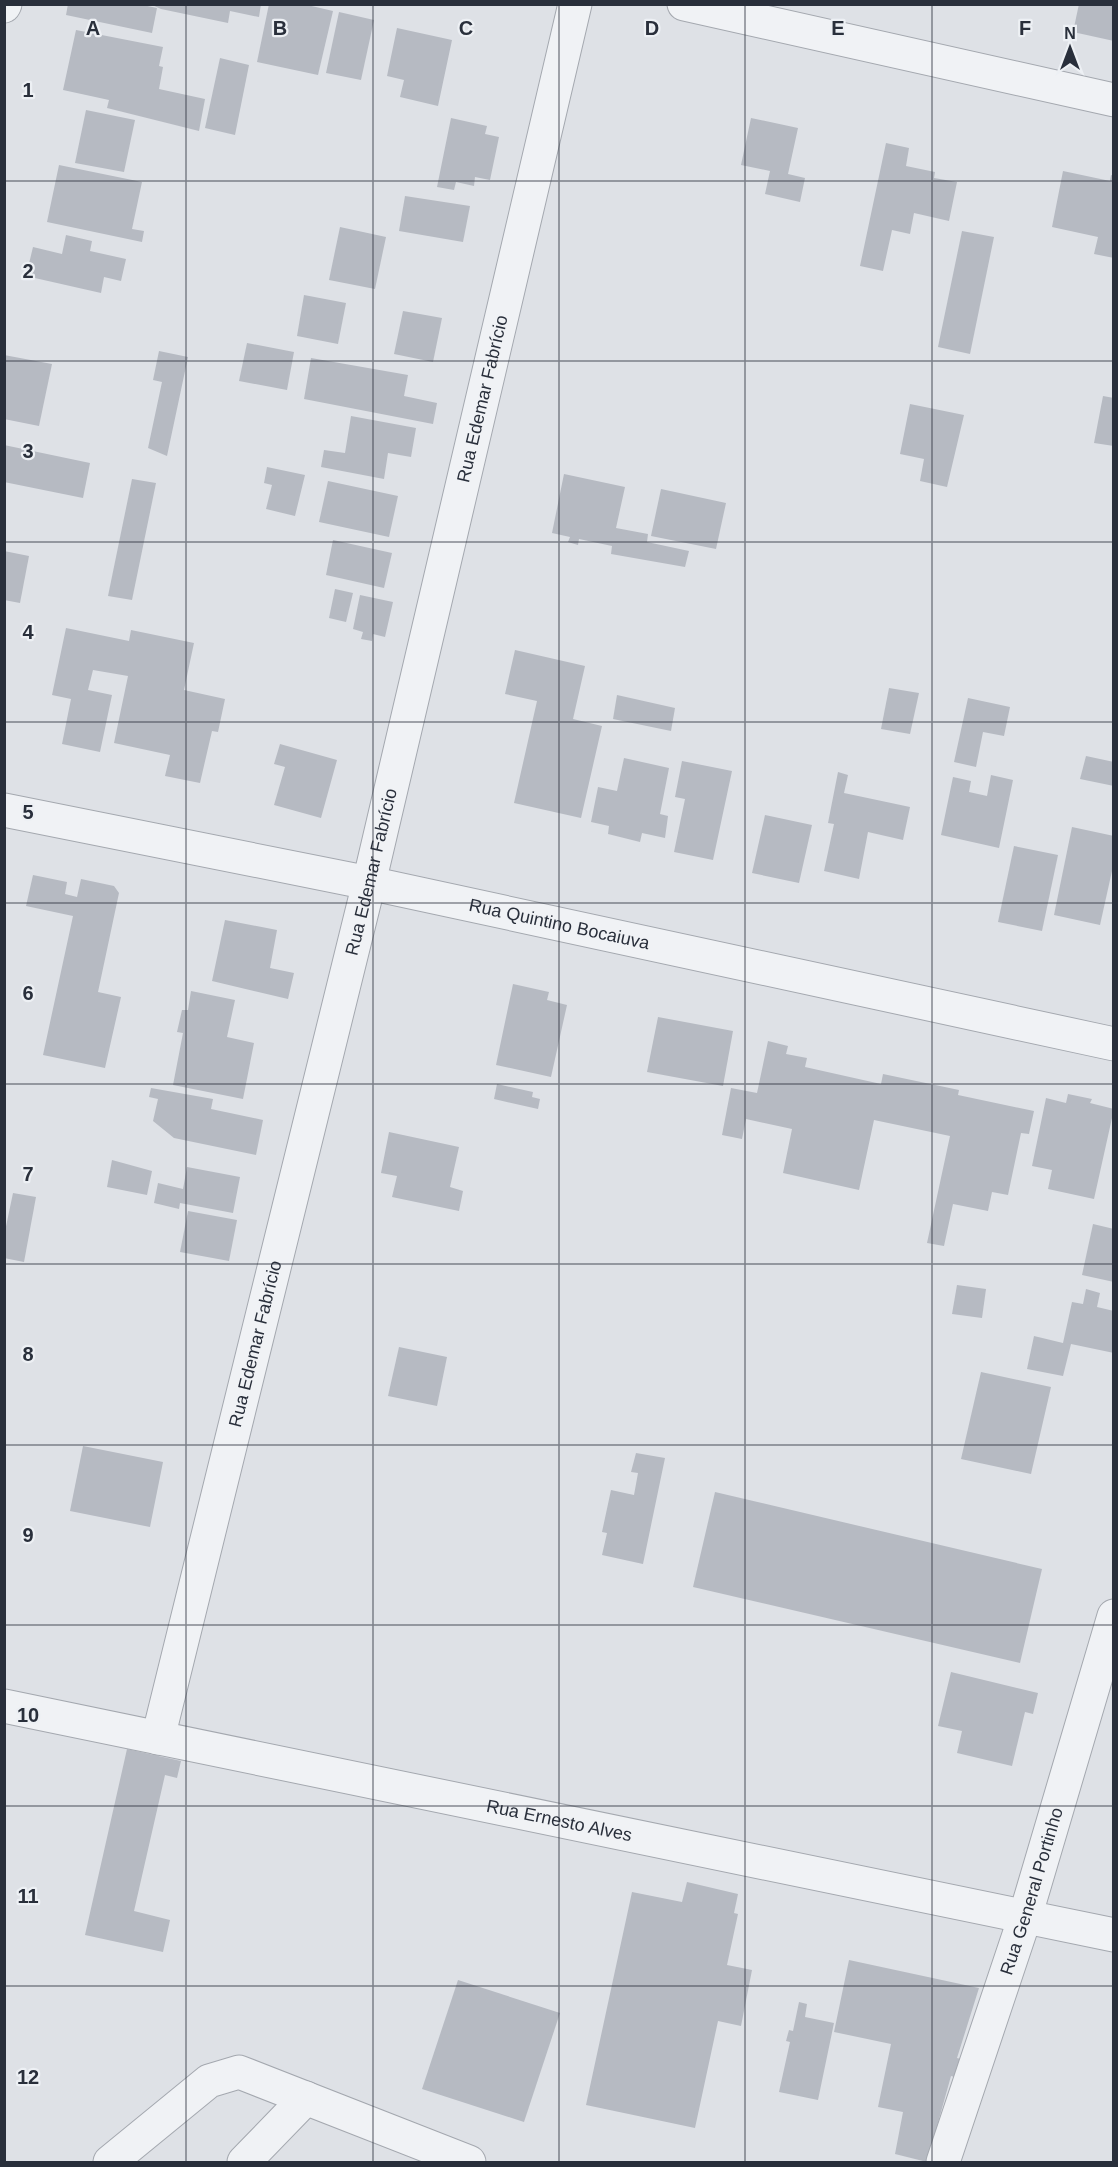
<svg xmlns="http://www.w3.org/2000/svg" width="1118" height="2167" viewBox="0 0 1118 2167" font-family="Helvetica,sans-serif">
  <rect width="100%" height="100%" fill="#dee1e6"/>
  <g fill="#b6bac2">
    <path d="M 68,4 L 138,4 L 157,8 L 152,33 L 66,15 Z"/>
    <path d="M 150,4 L 261,4 L 259,17 L 230,11 L 228,23 L 161,9 Z"/>
    <path d="M 269,4 L 303,4 L 333,11 L 318,75 L 257,62 Z"/>
    <path d="M 1079,4 L 1114,4 L 1114,41 L 1073,32 Z"/>
    <path d="M 339,12 L 374,20 L 361,80 L 326,73 Z"/>
    <path d="M 397,28 L 452,40 L 438,106 L 400,97 L 404,80 L 387,76 Z"/>
    <path d="M 76,30 L 163,47 L 159,66 L 163,67 L 159,89 L 205,99 L 199,131 L 107,108 L 109,100 L 63,90 Z"/>
    <path d="M 220,58 L 249,65 L 235,135 L 205,128 Z"/>
    <path d="M 86,110 L 135,120 L 124,172 L 75,163 Z"/>
    <path d="M 451,118 L 487,126 L 485,134 L 499,137 L 490,180 L 475,177 L 474,186 L 456,182 L 454,190 L 437,187 Z"/>
    <path d="M 751,118 L 798,128 L 788,174 L 805,178 L 800,202 L 765,194 L 770,171 L 741,165 Z"/>
    <path d="M 886,143 L 909,148 L 906,166 L 935,172 L 934,178 L 957,182 L 949,221 L 914,213 L 910,234 L 892,230 L 883,271 L 860,266 Z"/>
    <path d="M 59,165 L 142,182 L 132,229 L 144,231 L 142,242 L 47,222 Z"/>
    <path d="M 1063,171 L 1110,181 L 1111,175 L 1114,176 L 1114,258 L 1094,254 L 1098,237 L 1052,227 Z"/>
    <path d="M 405,196 L 470,206 L 463,242 L 399,231 Z"/>
    <path d="M 340,227 L 386,237 L 375,289 L 329,280 Z"/>
    <path d="M 962,231 L 994,237 L 970,354 L 938,347 Z"/>
    <path d="M 66,235 L 92,241 L 90,251 L 126,259 L 121,281 L 104,277 L 101,293 L 26,276 L 33,247 L 62,254 Z"/>
    <path d="M 304,295 L 346,303 L 338,344 L 297,336 Z"/>
    <path d="M 403,311 L 442,318 L 433,362 L 394,354 Z"/>
    <path d="M 247,343 L 294,352 L 287,390 L 239,381 Z"/>
    <path d="M 159,351 L 188,357 L 167,456 L 148,448 L 162,382 L 153,380 Z"/>
    <path d="M 4,355 L 52,364 L 39,426 L 4,419 Z"/>
    <path d="M 311,358 L 408,375 L 404,396 L 437,403 L 433,424 L 304,399 Z"/>
    <path d="M 1103,396 L 1114,398 L 1114,446 L 1094,443 Z"/>
    <path d="M 910,404 L 964,415 L 947,487 L 920,481 L 924,459 L 900,454 Z"/>
    <path d="M 351,416 L 416,428 L 411,457 L 388,453 L 384,479 L 321,467 L 324,450 L 345,453 Z"/>
    <path d="M 4,445 L 90,463 L 83,498 L 4,482 Z"/>
    <path d="M 267,467 L 305,475 L 295,516 L 266,509 L 272,485 L 264,483 Z"/>
    <path d="M 564,474 L 625,487 L 616,528 L 648,534 L 647,542 L 689,551 L 685,567 L 611,554 L 612,546 L 579,539 L 578,545 L 568,542 L 570,537 L 552,533 Z"/>
    <path d="M 132,479 L 156,483 L 132,600 L 108,596 Z"/>
    <path d="M 328,481 L 398,496 L 389,537 L 319,522 Z"/>
    <path d="M 661,489 L 726,503 L 716,549 L 651,536 Z"/>
    <path d="M 333,540 L 392,553 L 384,588 L 326,575 Z"/>
    <path d="M 4,551 L 29,556 L 20,603 L 4,600 Z"/>
    <path d="M 335,589 L 353,593 L 346,622 L 329,618 Z"/>
    <path d="M 360,595 L 393,602 L 385,637 L 373,634 L 372,641 L 361,639 L 363,632 L 353,629 Z"/>
    <path d="M 66,628 L 129,641 L 131,630 L 194,643 L 184,690 L 225,699 L 218,732 L 212,731 L 200,783 L 165,776 L 170,755 L 114,743 L 128,676 L 93,670 L 88,690 L 112,695 L 100,752 L 62,744 L 71,699 L 52,695 Z"/>
    <path d="M 515,650 L 585,666 L 573,719 L 602,726 L 581,818 L 514,803 L 537,701 L 505,694 Z"/>
    <path d="M 889,688 L 919,693 L 910,734 L 881,729 Z"/>
    <path d="M 617,695 L 675,708 L 671,731 L 613,719 Z"/>
    <path d="M 968,698 L 1010,707 L 1004,736 L 983,732 L 976,767 L 954,762 Z"/>
    <path d="M 280,744 L 337,760 L 321,818 L 274,805 L 285,767 L 274,764 Z"/>
    <path d="M 1086,756 L 1114,762 L 1114,786 L 1080,779 Z"/>
    <path d="M 624,758 L 669,768 L 660,814 L 668,816 L 665,838 L 642,833 L 640,842 L 608,834 L 609,826 L 591,822 L 598,787 L 617,791 Z"/>
    <path d="M 682,761 L 732,771 L 713,860 L 674,852 L 685,799 L 675,797 Z"/>
    <path d="M 838,772 L 848,775 L 844,793 L 910,807 L 903,840 L 868,832 L 859,879 L 824,871 L 834,824 L 828,823 Z"/>
    <path d="M 991,775 L 1013,780 L 999,848 L 941,835 L 953,777 L 971,781 L 969,792 L 987,796 Z"/>
    <path d="M 765,815 L 812,825 L 799,883 L 752,873 Z"/>
    <path d="M 1072,827 L 1114,836 L 1114,862 L 1100,925 L 1054,915 Z"/>
    <path d="M 1014,846 L 1058,855 L 1042,931 L 998,922 Z"/>
    <path d="M 33,875 L 67,882 L 65,894 L 77,897 L 81,879 L 114,886 L 119,893 L 98,992 L 121,997 L 105,1068 L 43,1055 L 73,916 L 26,906 Z"/>
    <path d="M 225,920 L 277,930 L 270,968 L 294,973 L 288,999 L 212,981 Z"/>
    <path d="M 513,984 L 549,992 L 547,1000 L 567,1005 L 551,1077 L 496,1065 Z"/>
    <path d="M 191,991 L 235,1000 L 227,1037 L 254,1043 L 243,1099 L 173,1085 L 183,1033 L 177,1032 L 182,1010 L 188,1010 Z"/>
    <path d="M 658,1017 L 733,1031 L 723,1086 L 647,1072 Z"/>
    <path d="M 768,1041 L 788,1046 L 786,1054 L 807,1058 L 805,1067 L 881,1084 L 883,1074 L 959,1090 L 958,1095 L 1034,1111 L 1029,1134 L 1021,1133 L 1008,1195 L 992,1192 L 988,1211 L 953,1204 L 944,1246 L 927,1243 L 950,1136 L 874,1120 L 859,1190 L 783,1173 L 792,1129 L 746,1119 L 742,1139 L 722,1135 L 731,1088 L 757,1093 Z"/>
    <path d="M 497,1084 L 533,1092 L 532,1097 L 540,1099 L 538,1109 L 494,1099 Z"/>
    <path d="M 151,1088 L 213,1099 L 211,1109 L 263,1120 L 256,1155 L 174,1138 L 153,1121 L 158,1099 L 149,1097 Z"/>
    <path d="M 1068,1094 L 1092,1099 L 1090,1103 L 1114,1109 L 1094,1199 L 1048,1189 L 1052,1170 L 1032,1166 L 1046,1098 L 1066,1103 Z"/>
    <path d="M 389,1132 L 459,1147 L 450,1187 L 463,1191 L 459,1211 L 392,1197 L 397,1176 L 381,1173 Z"/>
    <path d="M 112,1160 L 152,1171 L 147,1195 L 107,1187 Z"/>
    <path d="M 187,1167 L 240,1177 L 233,1213 L 180,1203 L 179,1209 L 154,1203 L 158,1183 L 183,1189 Z"/>
    <path d="M 13,1193 L 36,1197 L 24,1262 L 4,1258 L 4,1236 Z"/>
    <path d="M 188,1211 L 237,1220 L 229,1261 L 180,1252 Z"/>
    <path d="M 1093,1224 L 1114,1229 L 1114,1282 L 1082,1275 Z"/>
    <path d="M 957,1285 L 986,1289 L 982,1318 L 952,1314 Z"/>
    <path d="M 1086,1289 L 1100,1293 L 1097,1307 L 1114,1311 L 1114,1353 L 1071,1344 L 1063,1376 L 1027,1369 L 1034,1336 L 1063,1343 L 1072,1302 L 1083,1304 Z"/>
    <path d="M 399,1347 L 447,1357 L 437,1406 L 388,1396 Z"/>
    <path d="M 981,1372 L 1051,1387 L 1031,1474 L 961,1459 Z"/>
    <path d="M 83,1446 L 163,1462 L 150,1527 L 70,1511 Z"/>
    <path d="M 636,1453 L 665,1458 L 643,1564 L 602,1555 L 607,1533 L 602,1532 L 611,1490 L 634,1495 L 638,1473 L 631,1472 Z"/>
    <path d="M 715,1492 L 1042,1569 L 1020,1663 L 693,1587 Z"/>
    <path d="M 951,1672 L 1038,1693 L 1033,1714 L 1025,1712 L 1012,1766 L 957,1753 L 962,1731 L 938,1726 Z"/>
    <path d="M 127,1749 L 181,1761 L 177,1778 L 165,1775 L 134,1911 L 170,1920 L 163,1952 L 85,1935 Z"/>
    <path d="M 687,1882 L 738,1894 L 734,1913 L 738,1914 L 727,1965 L 752,1970 L 741,2026 L 718,2021 L 695,2128 L 586,2105 L 632,1892 L 682,1902 Z"/>
    <path d="M 849,1960 L 979,1988 L 957,2058 L 965,2060 L 958,2078 L 951,2076 L 927,2162 L 895,2154 L 903,2112 L 878,2107 L 891,2044 L 834,2032 Z"/>
    <path d="M 458,1980 L 560,2013 L 524,2122 L 422,2089 Z"/>
    <path d="M 799,2002 L 807,2004 L 805,2017 L 834,2023 L 818,2100 L 779,2092 L 790,2042 L 786,2041 L 789,2030 L 793,2031 Z"/>
  </g>
  <g fill="none" stroke-linecap="round" stroke-linejoin="round">
    <defs>
      <g id="minor">
        <path d="M 684,4 L 1114,100"/>
        <path d="M 4,6 L 5,4"/>
        <path id="s1" d="M 4,810 L 369,883 L 1114,1044"/>
        <path id="s2" d="M 4,1706 L 1114,1935"/>
        <path id="s3" d="M 158,1738 L 369,883 L 575,4"/>
        <path d="M 110,2162 L 209,2081 L 239,2072 L 469,2162"/>
        <path d="M 244,2162 L 306,2098"/>
        <path id="s4" d="M 943,2162 L 1025,1917 L 1114,1616"/>
      </g>
    </defs>
    <use href="#minor" stroke="#a4a8af" stroke-width="35"/>
    <use href="#minor" stroke="#f0f2f5" stroke-width="33"/>
  </g>
  <path fill="none" stroke="#292f3b" stroke-width="1.5" stroke-opacity="0.55" d="M 186,4 L 186,2162M 373,4 L 373,2162M 559,4 L 559,2162M 745,4 L 745,2162M 932,4 L 932,2162M 4,181 L 1114,181M 4,361 L 1114,361M 4,542 L 1114,542M 4,722 L 1114,722M 4,903 L 1114,903M 4,1084 L 1114,1084M 4,1264 L 1114,1264M 4,1445 L 1114,1445M 4,1625 L 1114,1625M 4,1806 L 1114,1806M 4,1986 L 1114,1986"/>
  <g text-anchor="middle" stroke-width="4.5" stroke-linejoin="round" paint-order="stroke">
    <g font-size="18" fill="#292f3b" stroke="#edf0f4">
      <text dy="6" stroke="none"><textPath href="#s3" startOffset="1378">Rua Edemar Fabrício</textPath></text>
      <text dy="6" stroke="none"><textPath href="#s3" startOffset="892">Rua Edemar Fabrício</textPath></text>
      <text dy="6" stroke="none"><textPath href="#s1" startOffset="567">Rua Quintino Bocaiuva</textPath></text>
      <text dy="6" stroke="none"><textPath href="#s3" startOffset="406">Rua Edemar Fabrício</textPath></text>
      <text dy="6" stroke="none"><textPath href="#s2" startOffset="567">Rua Ernesto Alves</textPath></text>
      <text dy="6" stroke="none"><textPath href="#s4" startOffset="285">Rua General Portinho</textPath></text>
    </g>
  </g>
  <g font-size="20" text-anchor="middle" font-weight="bold" fill="#292f3b" stroke="#edf0f4" stroke-width="4.5" stroke-linejoin="round" paint-order="stroke">
    <text x="93" y="35">A</text>
    <text x="280" y="35">B</text>
    <text x="466" y="35">C</text>
    <text x="652" y="35">D</text>
    <text x="838" y="35">E</text>
    <text x="1025" y="35">F</text>
    <text x="28" y="97">1</text>
    <text x="28" y="278">2</text>
    <text x="28" y="458">3</text>
    <text x="28" y="639">4</text>
    <text x="28" y="819">5</text>
    <text x="28" y="1000">6</text>
    <text x="28" y="1181">7</text>
    <text x="28" y="1361">8</text>
    <text x="28" y="1542">9</text>
    <text x="28" y="1722">10</text>
    <text x="28" y="1903">11</text>
    <text x="28" y="2084">12</text>
  </g>
  <rect width="1118" height="2167" fill="none" stroke="#292f3b" stroke-width="12"/>
  <g transform="translate(1070 48)" stroke="#edf0f4" stroke-width="4.5" paint-order="stroke">
  <path d="M0-4.5L10 22L0 15L-10 22Z" fill="#292f3b"/>
  <text y="-9" font-size="16" font-weight="bold" text-anchor="middle" fill="#292f3b">N</text>
  </g>
</svg>
